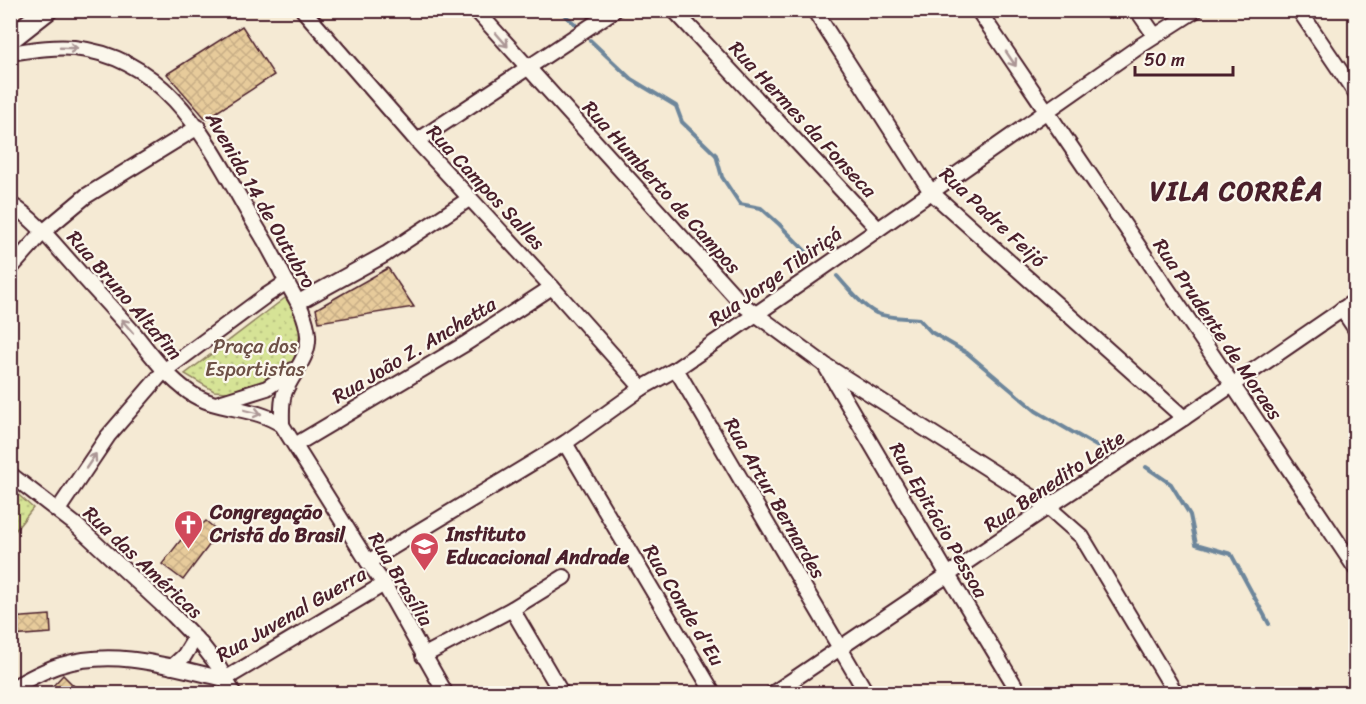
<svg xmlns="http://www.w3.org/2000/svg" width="1366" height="704" viewBox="0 0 1366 704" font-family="Sriracha,sans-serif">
  <defs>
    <pattern id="grass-dots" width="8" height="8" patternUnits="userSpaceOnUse" patternTransform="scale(1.5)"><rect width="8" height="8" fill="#d6e396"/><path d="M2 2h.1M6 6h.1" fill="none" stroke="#b9c281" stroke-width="1.8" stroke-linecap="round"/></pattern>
    <pattern id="building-cross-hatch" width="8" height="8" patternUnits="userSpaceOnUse" patternTransform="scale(1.5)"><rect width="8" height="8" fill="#e7cb9b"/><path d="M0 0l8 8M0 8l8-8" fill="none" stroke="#c8ae86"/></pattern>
  </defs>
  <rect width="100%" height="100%" fill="#f5ead4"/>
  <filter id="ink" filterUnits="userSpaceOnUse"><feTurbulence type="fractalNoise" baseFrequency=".0167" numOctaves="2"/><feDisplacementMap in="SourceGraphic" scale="12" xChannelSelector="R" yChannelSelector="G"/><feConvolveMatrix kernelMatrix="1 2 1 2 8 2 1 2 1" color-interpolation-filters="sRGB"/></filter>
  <g filter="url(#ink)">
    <g fill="url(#grass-dots)" stroke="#908160" stroke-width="1.5">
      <path d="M 285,298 L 295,310 L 300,329 L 298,350 L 290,367 L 281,376 L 238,392 L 227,392 L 214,391 L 185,374 Z"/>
      <path d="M 11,488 L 33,508 L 11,536 Z"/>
    </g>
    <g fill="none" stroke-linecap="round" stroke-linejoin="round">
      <g stroke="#6d869b" stroke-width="4">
        <path d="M 559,10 L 575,24"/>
        <path d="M 590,40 L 631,79 L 676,106 L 682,122 L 716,155 L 722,177 L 740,204 L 761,208 L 779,224 L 812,258"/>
        <path d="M 837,276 C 848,288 861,305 876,313 C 889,319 906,317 919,319 L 931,332 L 967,353 L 1036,411 L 1110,454"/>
        <path d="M 1146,467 L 1171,484 L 1190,515 L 1196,544 L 1231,554 L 1269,624"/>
      </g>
    </g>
    <g fill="url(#building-cross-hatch)" stroke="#4a1f2b" stroke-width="1.5">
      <path d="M 242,26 L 274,75 L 206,119 L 167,74 Z"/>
      <path d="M 388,268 L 414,307 L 319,322 L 316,309 Z"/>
      <path d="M 206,521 L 219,532 L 183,580 L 162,564 L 184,536 L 191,535 Z"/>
      <path d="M 50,615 L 51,633 L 11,636 L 10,646 L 10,618 Z"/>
      <path d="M 63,675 L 82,694 L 56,694 L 51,688 Z"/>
    </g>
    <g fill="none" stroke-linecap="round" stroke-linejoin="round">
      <defs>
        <g id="street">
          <path d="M 303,10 L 417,141 L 552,287 L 642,388"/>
          <path d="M 476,10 L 742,304 L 825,365 L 1048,507 L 1082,537 L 1176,694"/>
          <path d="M 674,10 L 878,229"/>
          <path d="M 814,10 L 931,192 L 1184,418"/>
          <path d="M 978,10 L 1232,384 L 1356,569"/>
          <path d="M 1137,10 L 1155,36"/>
          <path d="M 1299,10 L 1356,94"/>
          <path d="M 10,53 C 31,50 53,46 74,48 C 171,58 210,147 253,221 C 265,240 276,260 286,281 C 296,299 306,314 308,335 C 310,358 291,374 284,394 C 281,404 282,415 282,425"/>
          <path d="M 417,141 L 615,10"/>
          <path d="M 10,204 C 35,219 53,243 72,264 C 92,287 113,309 133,332 C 150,353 166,376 189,392 C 217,412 253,405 282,425 L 368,562 L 384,584 L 446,694"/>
          <path d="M 10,269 L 43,232 L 86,196 L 198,127"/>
          <path d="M 299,302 L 386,254 L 469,199"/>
          <path d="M 1342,309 L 1356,330"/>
          <path d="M 826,367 L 948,575 L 1020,694"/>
          <path d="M 676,369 L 867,694"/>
          <path d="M 219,403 L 267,388 L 293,370"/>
          <path d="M 565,443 L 714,694"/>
          <path d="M 295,445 L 465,344 L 552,287"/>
          <path d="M 10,474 L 76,525 L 173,615 L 201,644 L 218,666 L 234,694"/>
          <path d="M 58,510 L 108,436 L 164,371 L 264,297 L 287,282"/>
          <path d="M 368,562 L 565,443 L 642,388 L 676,369 L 807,279 L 1140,46 L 1196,10"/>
          <path d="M 512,609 L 562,694"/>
          <path d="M 423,656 L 512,609 L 564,577"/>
          <path d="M 172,667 L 184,656 L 195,638"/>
          <path d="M 10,689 C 27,680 43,670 61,665 C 116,648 171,667 225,679 L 384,584"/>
          <path d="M 772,694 L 1048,507 L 1184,418 L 1356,300"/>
        </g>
        <path id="secondary" d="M 10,39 L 47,10"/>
      </defs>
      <use href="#street" stroke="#4a1f2b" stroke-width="18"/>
      <use href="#secondary" stroke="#4a1f2b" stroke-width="24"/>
      <use href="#street" stroke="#fbf7ec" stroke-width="14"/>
      <use href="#secondary" stroke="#fbf7ec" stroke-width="20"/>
    </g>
    <defs><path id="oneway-shaft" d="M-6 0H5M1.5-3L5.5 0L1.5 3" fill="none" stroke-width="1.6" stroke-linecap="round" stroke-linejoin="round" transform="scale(1.5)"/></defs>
    <g stroke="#ab9695">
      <use href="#oneway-shaft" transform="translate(502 40) rotate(49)"/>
      <use href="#oneway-shaft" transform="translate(69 48) rotate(2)"/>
      <use href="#oneway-shaft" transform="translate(1011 59) rotate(56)"/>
      <use href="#oneway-shaft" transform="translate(127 326) rotate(-131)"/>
      <use href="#oneway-shaft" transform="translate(253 412) rotate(14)"/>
      <use href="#oneway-shaft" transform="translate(91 461) rotate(-56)"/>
    </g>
  </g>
  <defs>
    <symbol id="church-pin" viewBox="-11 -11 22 30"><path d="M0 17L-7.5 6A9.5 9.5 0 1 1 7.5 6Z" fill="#d1495b" stroke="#fbf7ec"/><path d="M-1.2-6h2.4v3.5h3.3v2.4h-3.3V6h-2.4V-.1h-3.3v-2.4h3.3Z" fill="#fff"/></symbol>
    <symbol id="school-pin" viewBox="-11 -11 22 30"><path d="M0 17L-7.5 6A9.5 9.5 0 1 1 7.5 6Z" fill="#d1495b" stroke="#fbf7ec"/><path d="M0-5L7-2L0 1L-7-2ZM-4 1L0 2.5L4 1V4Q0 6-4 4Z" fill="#fff"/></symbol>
  </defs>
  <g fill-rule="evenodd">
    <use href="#church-pin" x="172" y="508" width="33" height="45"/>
    <use href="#school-pin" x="408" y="530" width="33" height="45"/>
  </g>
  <g text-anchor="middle" stroke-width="4.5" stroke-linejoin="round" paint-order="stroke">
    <g font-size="20" fill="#4a1f2b" stroke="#fbf7ec">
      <text transform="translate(803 119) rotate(47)" y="7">Rua Hermes da Fonseca</text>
      <text transform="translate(486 187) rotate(47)" y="7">Rua Campos Salles</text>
      <text transform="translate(662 187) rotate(48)" y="7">Rua Humberto de Campos</text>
      <text transform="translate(261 200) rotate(60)" y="7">Avenida 14 de Outubro</text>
      <text transform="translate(993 217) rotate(43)" y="7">Rua Padre Feijó</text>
      <text transform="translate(775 276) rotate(-35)" y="7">Rua Jorge Tibiriçá</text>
      <text transform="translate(125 295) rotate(49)" y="7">Rua Bruno Altafim</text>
      <text transform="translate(1218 329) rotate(56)" y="7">Rua Prudente de Moraes</text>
      <text transform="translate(414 350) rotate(-31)" y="7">Rua João Z. Anchetta</text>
      <text transform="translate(1054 481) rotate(-34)" y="7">Rua Benedito Leite</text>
      <text transform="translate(775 498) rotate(60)" y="7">Rua Artur Bernardes</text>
      <text transform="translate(939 520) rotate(60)" y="7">Rua Epitácio Pessoa</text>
      <text transform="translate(143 562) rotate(43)" y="7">Rua das Américas</text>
      <text transform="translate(401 579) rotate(59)" y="7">Rua Brasília</text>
      <text transform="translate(684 605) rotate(59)" y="7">Rua Conde d'Eu</text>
      <text transform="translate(291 614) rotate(-30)" y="7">Rua Juvenal Guerra</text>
    </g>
    <g font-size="20" fill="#6d5046" stroke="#fbf7ec">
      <text x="255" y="353">Praça dos<tspan x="255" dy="23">Esportistas</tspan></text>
    </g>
    <g font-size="20" font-weight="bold" fill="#4a1f2b" stroke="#fbf7ec" text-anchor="start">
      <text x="210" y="519">Congregação<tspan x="210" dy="23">Cristã do Brasil</tspan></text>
      <text x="446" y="541">Instituto<tspan x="446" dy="23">Educacional Andrade</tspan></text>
    </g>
    <g font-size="26" font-weight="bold" letter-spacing="1.5" fill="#4a1f2b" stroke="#fbf7ec">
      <text x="1237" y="200">VILA CORRÊA</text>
    </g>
  </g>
  <rect width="1366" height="704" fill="none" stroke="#fbf7ec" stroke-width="36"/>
  <rect x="18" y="18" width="1330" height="668" fill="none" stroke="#4a1f2b" stroke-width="2" filter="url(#ink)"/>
  <path d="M1135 66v9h98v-9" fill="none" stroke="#4a1f2b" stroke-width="3"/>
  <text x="1144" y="66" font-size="18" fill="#4a1f2b" stroke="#fbf7ec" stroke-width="4.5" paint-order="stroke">50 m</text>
</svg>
